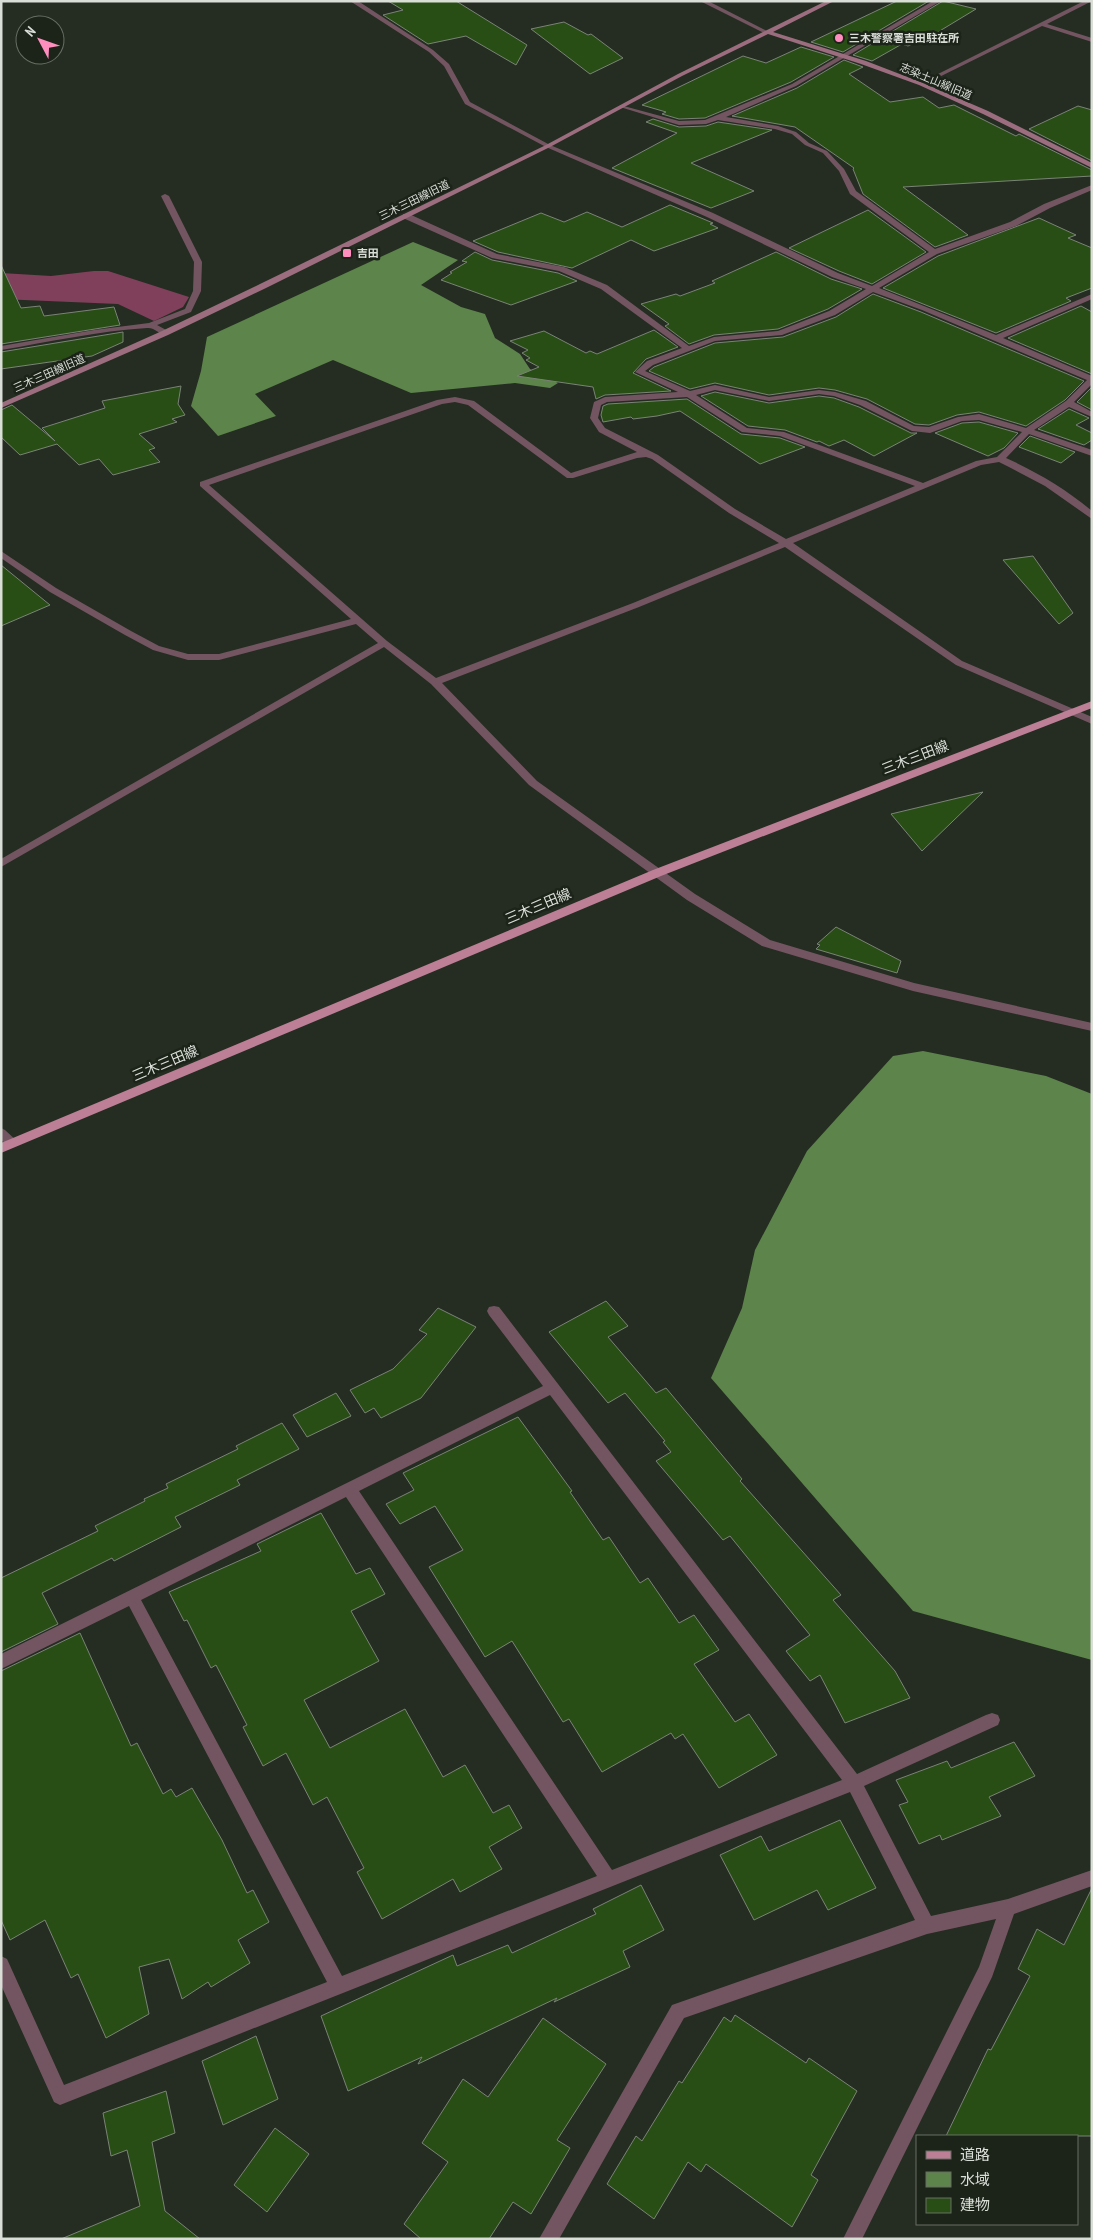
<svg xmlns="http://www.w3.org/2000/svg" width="1093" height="2240" viewBox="0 0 1093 2240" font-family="'PT Sans Narrow','Noto Sans JP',sans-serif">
  <rect width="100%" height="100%" fill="#252d22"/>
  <path fill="#80405b" d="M 94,271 L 108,271 L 189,297 L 183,307 L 154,321 L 118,304 L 1,299 L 1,273 L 51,276 Z"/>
  <g fill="#5d844b">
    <path d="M 413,242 L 458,260 L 421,285 L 461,307 L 485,314 L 495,338 L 520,354 L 530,369 L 558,383 L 550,388 L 515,383 L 411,393 L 333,360 L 255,394 L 276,416 L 218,436 L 191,406 L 201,371 L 207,337 Z"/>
    <path d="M 923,1051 L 1046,1076 L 1092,1094 L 1092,1660 L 913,1611 L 711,1378 L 742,1308 L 755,1250 L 807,1151 L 893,1056 Z"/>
  </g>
  <g fill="#294e15" stroke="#7a8377">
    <path d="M 388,1 L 456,1 L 527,45 L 516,65 L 466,36 L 428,44 L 383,15 L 403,10 Z"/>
    <path d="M 897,1 L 929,1 L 843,52 L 811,42 Z"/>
    <path d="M 943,1 L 976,9 L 938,32 L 908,46 L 902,44 L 872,61 L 853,55 Z"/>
    <path d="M 564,22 L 588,35 L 591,34 L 623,58 L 590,74 L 531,29 Z"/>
    <path d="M 801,47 L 834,57 L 791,82 L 705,118 L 679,119 L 662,114 L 666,112 L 642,105 L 743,56 L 766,63 Z"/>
    <path d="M 844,60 L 863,67 L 849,74 L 890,102 L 923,97 L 939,108 L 954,105 L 1016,136 L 1019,134 L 1092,170 L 1092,176 L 903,187 L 968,235 L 935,247 L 863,194 L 853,169 L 854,168 L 795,127 L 732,116 L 797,88 Z"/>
    <path d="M 1078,106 L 1092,110 L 1092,161 L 1029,129 Z"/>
    <path d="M 653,119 L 679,127 L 706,126 L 718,122 L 772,130 L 691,163 L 754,191 L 711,208 L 612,168 L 677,133 L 646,122 Z"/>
    <path d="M 670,205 L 713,223 L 710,224 L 718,228 L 654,251 L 631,240 L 572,268 L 498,252 L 473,241 L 541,213 L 564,222 L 587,212 L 622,227 Z"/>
    <path d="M 868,210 L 926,252 L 872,284 L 839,271 L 789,248 Z"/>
    <path d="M 1039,218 L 1076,235 L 1068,238 L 1092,248 L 1092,288 L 1066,298 L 1071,301 L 996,333 L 883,288 L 938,256 Z"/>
    <path d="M 475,252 L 492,260 L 558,273 L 577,281 L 511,305 L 441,280 L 452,273 L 450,272 L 467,262 L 462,261 Z"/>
    <path d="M 776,252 L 831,279 L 862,289 L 828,309 L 778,329 L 714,335 L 689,344 L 665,326 L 669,324 L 641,304 L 676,294 L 680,296 L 715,283 L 712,281 Z"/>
    <path d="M 1,265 L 21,308 L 40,306 L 44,316 L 114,307 L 120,325 L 1,344 Z"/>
    <path d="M 873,294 L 921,312 L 1084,381 L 1065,400 L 1026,426 L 979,412 L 957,415 L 929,425 L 915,424 L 867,399 L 835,390 L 819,388 L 769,395 L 715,383 L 690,389 L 649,371 L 654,367 L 715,343 L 783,337 L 836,317 Z"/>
    <path d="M 1081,306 L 1092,312 L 1092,374 L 1008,338 Z"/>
    <path d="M 654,330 L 678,347 L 646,359 L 633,373 L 671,391 L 605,395 L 596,399 L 593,387 L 517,376 L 539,367 L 526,360 L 530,358 L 522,353 L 528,350 L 510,341 L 544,331 L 586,353 L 590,351 L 597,354 Z"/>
    <path d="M 123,332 L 123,342 L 92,356 L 1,369 L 1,352 Z"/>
    <path d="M 181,386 L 178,404 L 185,415 L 172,419 L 177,422 L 139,434 L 155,448 L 149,450 L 160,462 L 113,475 L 99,459 L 79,465 L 57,444 L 20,455 L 1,437 L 1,410 L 12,405 L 55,441 L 42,428 L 105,408 L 102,401 Z"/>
    <path d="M 1092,387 L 1092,410 L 1077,402 Z"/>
    <path d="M 715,392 L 769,403 L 819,396 L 834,398 L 859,407 L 911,433 L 917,433 L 874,456 L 844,440 L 829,446 L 819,441 L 817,442 L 785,430 L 748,426 L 701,396 Z"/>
    <path d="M 687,399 L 741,434 L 780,438 L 805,447 L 760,464 L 680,411 L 657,416 L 633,419 L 631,417 L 603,422 L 601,415 L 603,406 L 608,404 Z"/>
    <path d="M 1069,409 L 1089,418 L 1076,425 L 1092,433 L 1092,440 L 1084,445 L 1038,429 Z"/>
    <path d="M 979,422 L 1018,433 L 1004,448 L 988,456 L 935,433 L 962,423 Z"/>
    <path d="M 1030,436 L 1075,452 L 1061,463 L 1019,447 Z"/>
    <path d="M 1033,556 L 1073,613 L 1059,624 L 1003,560 Z"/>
    <path d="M 1,565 L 50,605 L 1,626 Z"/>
    <path d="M 983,792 L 922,851 L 891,814 Z"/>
    <path d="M 836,927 L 901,961 L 897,973 L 816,949 L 820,945 L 817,944 Z"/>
    <path d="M 606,1301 L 628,1326 L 608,1337 L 656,1393 L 666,1388 L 742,1479 L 740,1481 L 841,1595 L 833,1600 L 895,1671 L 910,1698 L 845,1723 L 820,1675 L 810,1681 L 786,1651 L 810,1635 L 730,1536 L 723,1540 L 656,1461 L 671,1452 L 663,1442 L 665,1441 L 625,1393 L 608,1403 L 549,1332 Z"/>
    <path d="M 438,1308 L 476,1327 L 421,1398 L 381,1418 L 374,1408 L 365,1413 L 350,1390 L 393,1369 L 427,1334 L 419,1330 Z"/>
    <path d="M 336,1393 L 351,1416 L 307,1437 L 293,1415 Z"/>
    <path d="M 518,1417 L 572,1491 L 570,1492 L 603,1540 L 609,1537 L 640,1583 L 648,1578 L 679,1623 L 694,1615 L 719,1650 L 694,1664 L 735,1722 L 749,1714 L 777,1755 L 719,1788 L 683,1734 L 675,1739 L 671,1733 L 602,1772 L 569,1719 L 563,1722 L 512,1641 L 485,1657 L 429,1567 L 463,1550 L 435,1506 L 400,1524 L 386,1504 L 414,1490 L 403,1473 Z"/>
    <path d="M 282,1423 L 299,1449 L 237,1480 L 240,1485 L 175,1517 L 181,1527 L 114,1561 L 112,1558 L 42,1593 L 58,1624 L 1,1652 L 1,1578 L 98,1531 L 95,1526 L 145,1501 L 144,1499 L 168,1488 L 166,1484 L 238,1449 L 236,1446 Z"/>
    <path d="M 321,1513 L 356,1574 L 370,1568 L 385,1594 L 351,1611 L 379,1661 L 304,1700 L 330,1748 L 405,1709 L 443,1777 L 465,1765 L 493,1813 L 509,1805 L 522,1828 L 489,1847 L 502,1869 L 460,1892 L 453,1879 L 382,1919 L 357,1872 L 364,1868 L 327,1797 L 313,1805 L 286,1753 L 263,1766 L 243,1727 L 247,1725 L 216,1665 L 211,1668 L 187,1620 L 184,1621 L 169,1592 L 261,1551 L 257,1544 Z"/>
    <path d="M 80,1633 L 131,1746 L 137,1743 L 163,1794 L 171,1789 L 176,1797 L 192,1788 L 222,1840 L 247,1893 L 253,1890 L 269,1922 L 238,1940 L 250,1963 L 211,1987 L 208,1982 L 182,1999 L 169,1959 L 139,1967 L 149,2014 L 106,2038 L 78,1974 L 71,1978 L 45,1920 L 10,1940 L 1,1920 L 1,1671 Z"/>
    <path d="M 1014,1742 L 1035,1776 L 989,1797 L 1001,1816 L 942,1840 L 940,1835 L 919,1844 L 899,1805 L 908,1802 L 896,1780 L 947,1761 L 951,1768 Z"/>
    <path d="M 840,1820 L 876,1888 L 828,1910 L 817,1890 L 754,1920 L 720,1855 L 761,1836 L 769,1851 Z"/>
    <path d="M 641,1885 L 664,1930 L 623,1951 L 630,1967 L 554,2002 L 557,1998 L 418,2064 L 422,2057 L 348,2091 L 321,2016 L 453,1955 L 457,1966 L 508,1945 L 512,1953 L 596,1914 L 593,1909 Z"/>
    <path d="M 1092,1888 L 1092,2136 L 946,2136 L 988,2049 L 991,2050 L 1030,1976 L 1018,1969 L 1037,1929 L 1064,1945 Z"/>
    <path d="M 735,2015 L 806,2063 L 809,2058 L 857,2091 L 811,2175 L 818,2180 L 792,2227 L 706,2164 L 701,2172 L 688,2162 L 654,2219 L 607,2184 L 636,2136 L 642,2141 L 679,2081 L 682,2083 L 724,2017 L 731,2022 Z"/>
    <path d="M 543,2018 L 606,2064 L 557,2140 L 570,2148 L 531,2214 L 513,2202 L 489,2239 L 421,2239 L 404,2224 L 448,2162 L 422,2143 L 463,2079 L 488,2097 Z"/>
    <path d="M 256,2036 L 278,2099 L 223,2125 L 202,2061 Z"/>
    <path d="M 166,2091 L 175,2133 L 152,2142 L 165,2211 L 200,2239 L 61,2239 L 140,2206 L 127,2150 L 111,2156 L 103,2113 Z"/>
    <path d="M 275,2128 L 309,2154 L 267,2212 L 234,2185 Z"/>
  </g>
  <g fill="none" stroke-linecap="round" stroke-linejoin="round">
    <g fill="#735561" fill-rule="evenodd">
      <path d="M 350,1 L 358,1 L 433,50 L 449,64 L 470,102 L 550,145 L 713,213 L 838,273 L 872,286 L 929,252 L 850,194 L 839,171 L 823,153 L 805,145 L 792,134 L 775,129 L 718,120 L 706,124 L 679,125 L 620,107 L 620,105 L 679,121 L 705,120 L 792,84 L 933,1 L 941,1 L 796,86 L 726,117 L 778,126 L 796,132 L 809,143 L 827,151 L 844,169 L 856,191 L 935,249 L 1010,222 L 1044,204 L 1092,185 L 1092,190 L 1050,208 L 1016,226 L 937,254 L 879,288 L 996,335 L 1092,294 L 1092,299 L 1003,338 L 1092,376 L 1092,384 L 1074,402 L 1092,412 L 1092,417 L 1069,407 L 1034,430 L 1092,450 L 1092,456 L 1029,434 L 1006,458 C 1037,472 1066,489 1092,511 L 1092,519 L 1045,486 L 1009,467 L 999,462 L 981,465 L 793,543 L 962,661 L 1092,717 L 1092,724 L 956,665 L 785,547 L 639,607 L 442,683 L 537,781 L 695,894 L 770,940 L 914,983 L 1092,1023 L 1092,1031 L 913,991 L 762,946 L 687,900 L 529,785 L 431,684 L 384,647 L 1,867 L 1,859 L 378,643 L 356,624 L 219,660 L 188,660 L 153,650 L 125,635 L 50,592 L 1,558 L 1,551 L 56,588 L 131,631 L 159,646 L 188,654 L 219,654 L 351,619 L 200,486 L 200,482 L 437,400 L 455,397 L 474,401 L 571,473 L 637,452 L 599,432 L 590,418 L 594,402 L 605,397 L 678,392 L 635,372 L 647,361 L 682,348 L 601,289 L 559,271 L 492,258 L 403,218 L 403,214 L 409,214 L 497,254 L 564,267 L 607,285 L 689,346 L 714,337 L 778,331 L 829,311 L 866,289 L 832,277 L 707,217 L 546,147 L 465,104 L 444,66 L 429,52 ZM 873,292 L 922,310 L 1087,380 L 1066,401 L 1026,428 L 979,414 L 958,417 L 929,427 L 914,426 L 866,401 L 835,392 L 819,390 L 769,397 L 715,385 L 690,391 L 645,371 L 653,365 L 715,341 L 782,335 L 835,315 ZM 715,390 L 769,401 L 819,394 L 834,396 L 860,405 L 912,431 L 930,433 L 962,421 L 979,420 L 1022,432 L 997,457 L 976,461 L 923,483 L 784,432 L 747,428 L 696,395 ZM 687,397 L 742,432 L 780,436 L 915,486 L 786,539 L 735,509 L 658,455 L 605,428 L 598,418 L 601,405 L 607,402 ZM 455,402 L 468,405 L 567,478 L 573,478 L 637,458 L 646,457 L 652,459 L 729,513 L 779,543 L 633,603 L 436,678 L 387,641 L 209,485 L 442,404 Z"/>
      <path d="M 700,1 L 708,1 L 769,32 L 764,33 Z"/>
      <path d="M 1084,1 L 1092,1 L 1047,24 L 1092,38 L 1092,42 L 1042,26 L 923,85 L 918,84 Z"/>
      <path d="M 165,194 L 169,196 L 202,262 L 201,291 L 191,312 L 157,325 L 168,331 L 168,335 C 160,336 155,327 147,328 C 98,331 49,342 1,350 L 1,346 L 94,330 L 149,323 L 185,309 L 193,291 L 194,262 L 161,196 Z"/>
      <path d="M 1,1128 L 5,1130 L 19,1143 L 17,1146 L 9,1146 L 1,1140 Z"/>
      <path d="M 494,1306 L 499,1307 L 857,1774 L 986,1715 L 992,1713 L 998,1715 L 1000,1720 L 998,1725 L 864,1786 L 931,1916 L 1008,1899 L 1092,1870 L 1092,1886 L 1014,1914 L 992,1977 L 862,2239 L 843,2239 L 979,1967 L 996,1919 L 927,1934 L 684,2018 L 559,2239 L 539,2239 L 672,2005 L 915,1920 L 850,1792 L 60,2105 L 54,2102 L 1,1985 L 1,1956 L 7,1959 L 64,2085 L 327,1982 L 129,1606 L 1,1669 L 1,1654 L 543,1386 L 489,1315 L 487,1311 L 489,1307 ZM 550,1395 L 842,1780 L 612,1870 L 359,1491 ZM 346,1497 L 597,1876 L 342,1976 L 141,1600 Z"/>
    </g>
    <path fill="#9c6d7f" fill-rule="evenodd" d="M 826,1 L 834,1 L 773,32 L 866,61 L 923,83 L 988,111 L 1092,163 L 1092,168 L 983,114 L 919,85 L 861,64 L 768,34 L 682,76 L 550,147 L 266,288 L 168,335 L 1,408 L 1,403 L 162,331 L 260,284 L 546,145 L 678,74 Z"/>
    <path fill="#bc7f96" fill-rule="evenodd" d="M 1092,701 L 1092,708 L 661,876 L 1,1153 L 1,1143 L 653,870 Z"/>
  </g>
  <g fill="#fe8ebd" stroke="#1c2319" stroke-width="2">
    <circle cx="839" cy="38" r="5"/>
    <rect x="342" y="248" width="10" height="10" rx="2.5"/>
  </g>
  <g text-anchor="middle" stroke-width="5" stroke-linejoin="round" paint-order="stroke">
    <g font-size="11" font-weight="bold" fill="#d9ded7" stroke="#1c2319" text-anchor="start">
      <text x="849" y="42">三木警察署吉田駐在所</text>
      <text x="357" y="257">吉田</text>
    </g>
    <g font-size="11" fill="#d9ded7" stroke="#1c2319">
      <text transform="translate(936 81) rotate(23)" y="4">志染土山線旧道</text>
      <text transform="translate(414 200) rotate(-26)" y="4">三木三田線旧道</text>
      <text transform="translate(49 373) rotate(-24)" y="4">三木三田線旧道</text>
    </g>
    <g font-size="14" fill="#d9ded7" stroke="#1c2319">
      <text transform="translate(915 757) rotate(-21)" y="5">三木三田線</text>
      <text transform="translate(538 906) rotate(-23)" y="5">三木三田線</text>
      <text transform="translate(165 1063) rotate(-23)" y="5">三木三田線</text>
    </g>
  </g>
  <rect width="1093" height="2240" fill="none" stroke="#d9ded7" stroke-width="5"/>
  <rect x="916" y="2135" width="162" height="90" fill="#1c2319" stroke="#686e65"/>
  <rect x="926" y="2151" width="25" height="8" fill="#bc7f96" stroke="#686e65"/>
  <text x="960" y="2160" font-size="15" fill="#d9ded7">道路</text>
  <rect x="926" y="2172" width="25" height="15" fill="#5d844b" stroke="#686e65"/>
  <text x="960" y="2185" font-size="15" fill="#d9ded7">水域</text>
  <rect x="926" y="2198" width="25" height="15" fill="#294e15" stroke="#686e65"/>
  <text x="960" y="2210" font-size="15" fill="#d9ded7">建物</text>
  <g transform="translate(40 40) rotate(311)"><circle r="24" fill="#1c2319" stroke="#686e65"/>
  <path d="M0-4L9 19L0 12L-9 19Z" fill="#fe8ebd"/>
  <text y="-8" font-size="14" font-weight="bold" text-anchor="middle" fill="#d9ded7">N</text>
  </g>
</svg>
